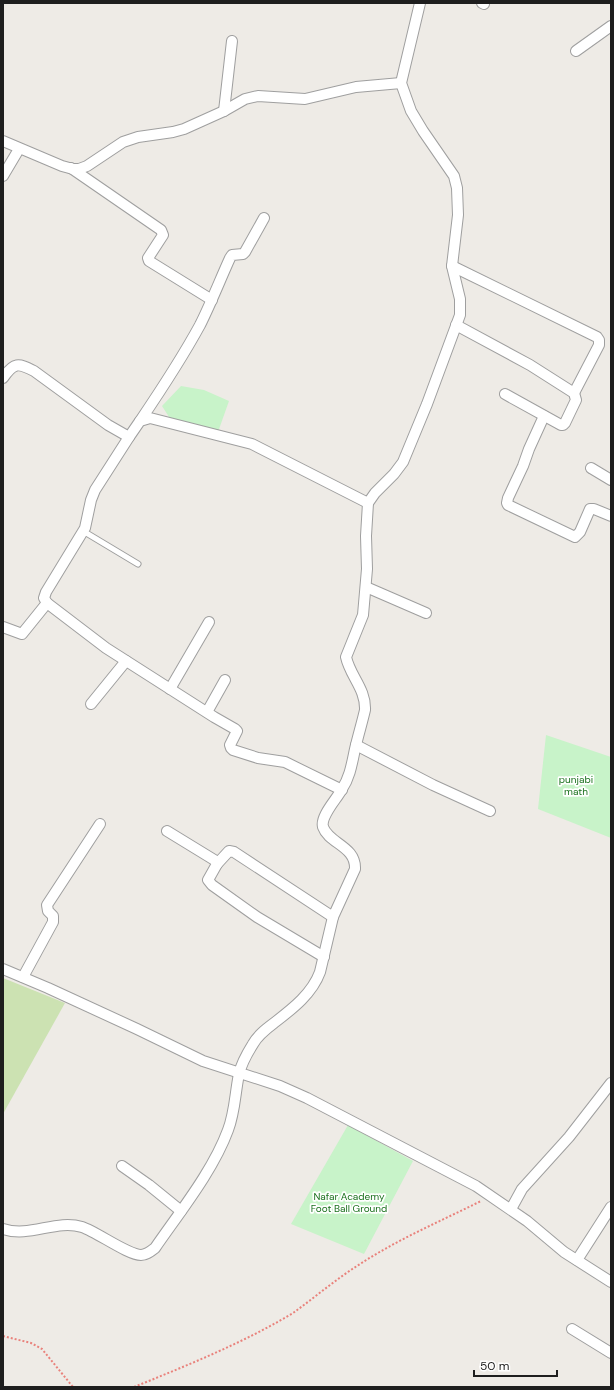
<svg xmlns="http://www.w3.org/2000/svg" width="614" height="1390" viewBox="0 0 614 1390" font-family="'DM Sans',sans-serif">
  <rect width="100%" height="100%" fill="#eeebe6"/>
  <path fill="#cce2b2" d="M 3,978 L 65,1003 L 3,1114 Z"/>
  <g fill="#c8f3c9">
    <path d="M 181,386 L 204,390 L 229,401 L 218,432 L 171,420 L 162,406 Z"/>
    <path d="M 546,735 L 611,757 L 611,838 L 538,809 Z"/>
    <path d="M 348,1125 L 413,1161 L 364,1254 L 291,1224 Z"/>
  </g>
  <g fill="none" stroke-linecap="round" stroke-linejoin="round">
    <defs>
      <path id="lane" d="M 83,531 L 138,564"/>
      <g id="street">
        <path d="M 482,3 L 484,4"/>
        <path d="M 576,51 L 611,26"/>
        <path d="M 224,111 L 232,41"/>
        <path d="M 3,141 L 62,166 L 73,169 L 79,169 L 87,166 L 123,142 L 138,137 L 173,132 L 184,129 L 224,111 L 245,99 L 258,96 L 305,99 L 356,87 L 401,83"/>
        <path d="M 71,168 L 161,230 L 163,235 L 150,255 L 148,258 L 149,261 L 212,300"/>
        <path d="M 3,176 L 19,149"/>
        <path d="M 452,266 L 597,337 L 599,340 L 599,345 L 574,393"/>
        <path d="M 456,325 L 530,365 L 574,393 L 576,400 L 565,423 L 563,425 L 561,425 L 505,394"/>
        <path d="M 3,378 C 14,362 18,363 34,371 L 108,425 L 129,437 L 140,421 L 150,418 L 252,444 L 368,503"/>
        <path d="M 544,416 L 529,449 L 523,466 L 508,498 L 507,503 L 508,505 L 575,537 L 580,532 L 590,509 L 594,509 L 611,516"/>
        <path d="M 140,421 C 161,390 182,358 200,325 C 211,303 220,280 230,258 L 232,255 L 243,254 L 245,252 L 264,218"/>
        <path d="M 129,437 L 95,490 L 91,500 L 85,528 L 46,592 L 44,598 L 47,603 L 106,648 L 214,717 L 235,729 L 237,731 L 230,745 L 231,748 L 233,750 L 258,758 L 285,762 L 342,790"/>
        <path d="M 591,468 L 611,480"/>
        <path d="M 366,587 L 426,613"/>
        <path d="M 3,627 L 22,634 L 47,603"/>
        <path d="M 170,689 L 209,622"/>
        <path d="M 91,704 L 126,661"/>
        <path d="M 207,712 L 225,680"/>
        <path d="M 356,745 L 433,785 L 490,811"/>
        <path d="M 167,831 L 216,861 L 217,864 L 208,880 L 212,885 L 257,917 L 324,957"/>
        <path d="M 217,864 L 229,851 L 234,852 L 333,917"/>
        <path d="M 3,969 L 48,988 L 137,1029 L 203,1061 L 280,1086 L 307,1098 L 476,1186 L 527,1221 L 564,1252 L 611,1282"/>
        <path d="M 23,977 L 53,922 L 53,916 L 48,911 L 47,905 L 100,824"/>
        <path d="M 122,1166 L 149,1185 L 181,1211"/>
        <path d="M 511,1209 L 522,1189 L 569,1137 L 611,1083"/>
        <path d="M 3,1229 C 30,1238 56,1219 82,1227 C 97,1232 128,1255 141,1255 C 146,1255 150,1252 155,1248 C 179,1213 213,1171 228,1130 C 235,1112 235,1093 239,1074 C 241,1065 248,1052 253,1044 C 258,1035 266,1029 274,1023 C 292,1009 312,994 320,972 L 333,917 L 355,869 C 356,846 329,844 323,827 C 320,816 337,799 342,789 C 350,777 352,763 355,749 C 358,736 362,723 365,710 C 366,689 350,676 346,657 L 363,615 L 367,569 L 366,536 L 368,503 L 375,493 L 394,474 L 403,462 L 427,404 L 460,315 L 460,299 L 452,266 L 458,215 L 457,188 L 454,176 L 423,131 L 411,111 L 401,83 L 420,3"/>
        <path d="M 577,1260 L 611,1207"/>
        <path d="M 572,1329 L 611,1353"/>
      </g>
    </defs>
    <use href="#lane" stroke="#9f9f9f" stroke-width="7"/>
    <use href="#street" stroke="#9f9f9f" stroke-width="12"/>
    <g stroke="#e9827c" stroke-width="2" stroke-dasharray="2 2" stroke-linecap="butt">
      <path d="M 3,1336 L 31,1343 L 42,1349 L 73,1387"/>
      <path d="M 134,1387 C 188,1365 243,1343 293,1313 C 314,1298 335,1280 357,1266 C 396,1240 439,1222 481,1201"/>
    </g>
    <use href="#lane" stroke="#fff" stroke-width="5"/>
    <use href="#street" stroke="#fff" stroke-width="10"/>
  </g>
  <g text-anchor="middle" stroke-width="3.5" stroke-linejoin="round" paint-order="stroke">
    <g font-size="10" fill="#19701c" stroke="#fff">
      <text x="576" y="783">punjabi<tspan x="576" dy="12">math</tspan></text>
      <text x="349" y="1200">Nafar Academy<tspan x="349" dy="12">Foot Ball Ground</tspan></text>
    </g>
  </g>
  <rect width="614" height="1390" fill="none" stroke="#1e1e1e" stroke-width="8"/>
  <path d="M474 1370v6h83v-6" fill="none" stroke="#1e1e1e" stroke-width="2"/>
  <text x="480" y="1370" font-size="12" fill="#1e1e1e" stroke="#ffffff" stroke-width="3" paint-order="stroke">50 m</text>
</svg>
